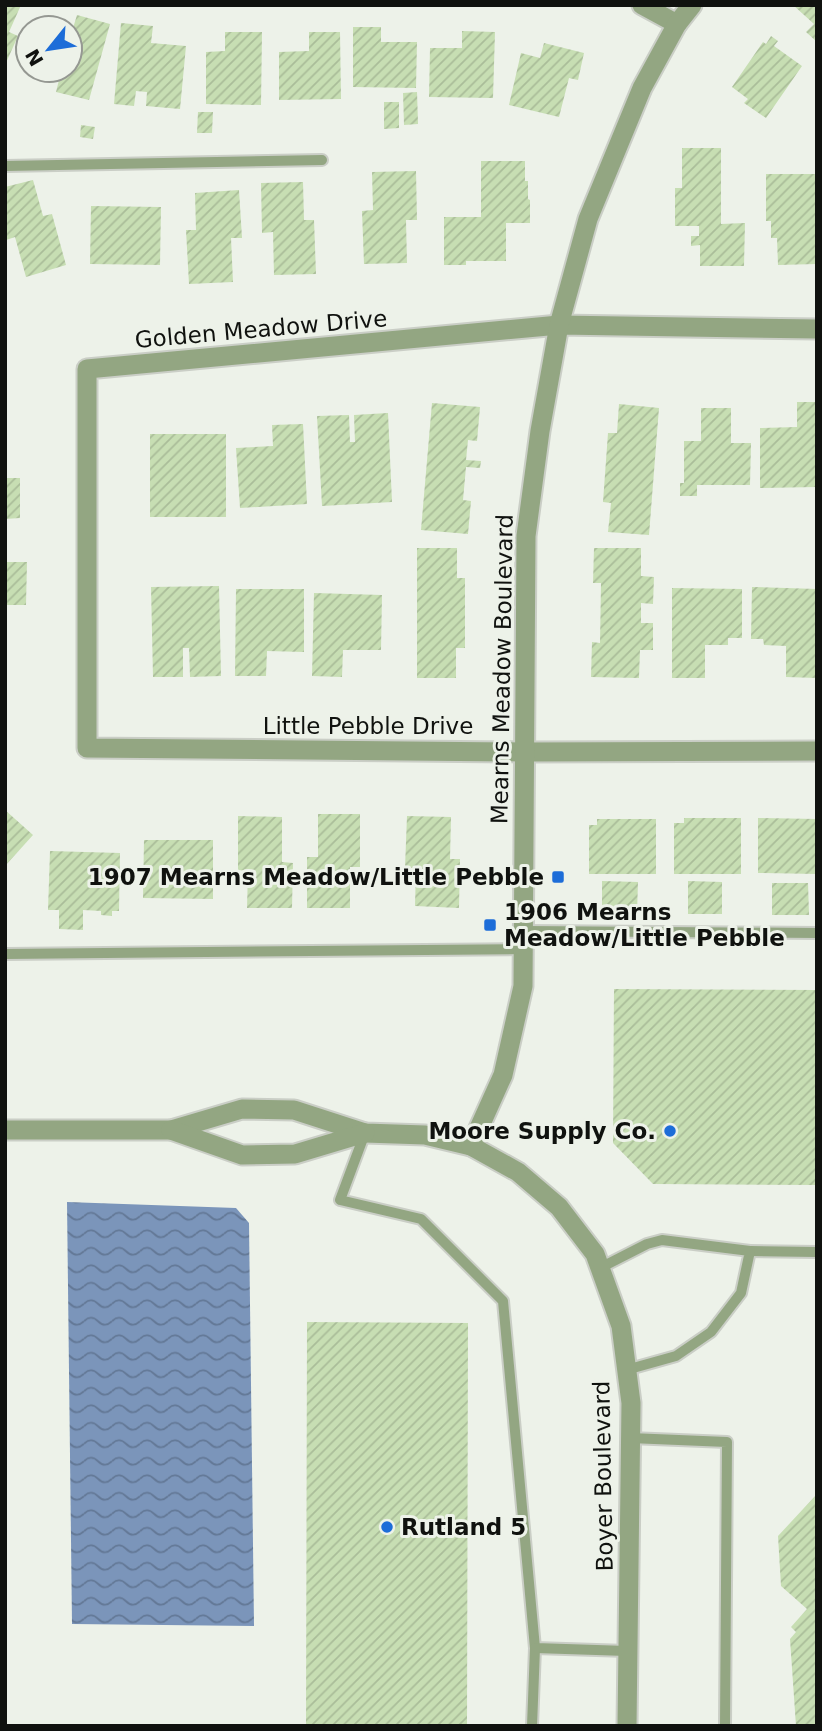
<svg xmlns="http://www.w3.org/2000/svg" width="822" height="1731" viewBox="0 0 822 1731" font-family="'DejaVu Sans',sans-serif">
  <defs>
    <pattern id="water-waves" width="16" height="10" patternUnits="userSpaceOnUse" patternTransform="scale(1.75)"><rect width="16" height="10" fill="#7b95ba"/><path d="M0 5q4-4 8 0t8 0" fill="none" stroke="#637896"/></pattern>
    <pattern id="building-hatch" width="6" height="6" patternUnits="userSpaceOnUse" patternTransform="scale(1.75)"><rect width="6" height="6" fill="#c7deb3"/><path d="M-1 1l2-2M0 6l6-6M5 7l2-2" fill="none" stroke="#aabd99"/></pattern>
  </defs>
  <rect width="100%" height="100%" fill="#edf2e9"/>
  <path fill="url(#water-waves)" d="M 67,1202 L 236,1208 L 249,1223 L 254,1626 L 72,1624 Z"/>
  <g fill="url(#building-hatch)">
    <path d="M 5,5 L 21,5 L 9,32 L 18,36 L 5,65 Z"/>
    <path d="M 793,5 L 817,5 L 817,42 L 806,32 L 814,24 Z"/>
    <path d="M 77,15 L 110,24 L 89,100 L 56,92 L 60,76 L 40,71 L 70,70 L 70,38 Z"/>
    <path d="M 121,23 L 153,26 L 151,43 L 186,46 L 180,109 L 146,106 L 147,92 L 136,91 L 134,106 L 114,104 Z"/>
    <path d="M 353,27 L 381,27 L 381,42 L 417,42 L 416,88 L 353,87 Z"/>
    <path d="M 462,31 L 495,32 L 493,98 L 429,97 L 430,48 L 462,48 Z"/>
    <path d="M 225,32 L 262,32 L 261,105 L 206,104 L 206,52 L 225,51 Z"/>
    <path d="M 309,32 L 340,32 L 341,99 L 279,100 L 279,52 L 309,51 Z"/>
    <path d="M 771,36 L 778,41 L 774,46 L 802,66 L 766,118 L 744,103 L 748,99 L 732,87 L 763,42 L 766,44 Z"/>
    <path d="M 544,43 L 584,53 L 578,80 L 569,78 L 559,117 L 509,105 L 521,53 L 540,58 Z"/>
    <path d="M 417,92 L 418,124 L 404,125 L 403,93 Z"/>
    <path d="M 384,102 L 399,102 L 399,128 L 384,129 Z"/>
    <path d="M 198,112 L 213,112 L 212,133 L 197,133 Z"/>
    <path d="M 81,125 L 95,127 L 93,139 L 80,137 Z"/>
    <path d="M 682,148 L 721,148 L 721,224 L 745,223 L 744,266 L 700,266 L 700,245 L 691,246 L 691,236 L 699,236 L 699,226 L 675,226 L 675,188 L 682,188 Z"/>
    <path d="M 481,161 L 525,161 L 525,181 L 528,181 L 528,199 L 530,200 L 530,223 L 506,223 L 506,261 L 466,261 L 466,265 L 444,265 L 444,217 L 481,217 Z"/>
    <path d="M 416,171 L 417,220 L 406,220 L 407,263 L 364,264 L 362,211 L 373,210 L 372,172 Z"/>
    <path d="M 766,174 L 817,174 L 817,264 L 778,265 L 777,238 L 771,238 L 771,221 L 766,221 Z"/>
    <path d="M 33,180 L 43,216 L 52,214 L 66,265 L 26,277 L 15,237 L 6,240 L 5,236 L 5,187 Z"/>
    <path d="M 303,182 L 304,220 L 314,220 L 316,274 L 274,275 L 273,232 L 262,233 L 261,183 Z"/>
    <path d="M 239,190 L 242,238 L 231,238 L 233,282 L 189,284 L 186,230 L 196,230 L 195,193 Z"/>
    <path d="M 91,206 L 161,207 L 160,265 L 90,264 Z"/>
    <path d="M 797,402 L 817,402 L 817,487 L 760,488 L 760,428 L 797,427 Z"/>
    <path d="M 432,403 L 480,407 L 477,441 L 468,440 L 466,460 L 481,461 L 480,468 L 466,467 L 463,500 L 471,501 L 468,534 L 421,530 Z"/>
    <path d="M 619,404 L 659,408 L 649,535 L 608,532 L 611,503 L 603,502 L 608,433 L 617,433 Z"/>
    <path d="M 701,408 L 731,408 L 731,443 L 751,443 L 750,485 L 697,485 L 697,496 L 680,496 L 680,483 L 684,483 L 684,441 L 701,441 Z"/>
    <path d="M 388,413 L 392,502 L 322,506 L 317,416 L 349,415 L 350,442 L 355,442 L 354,415 Z"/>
    <path d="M 303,424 L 307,504 L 240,508 L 236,448 L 273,446 L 272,425 Z"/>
    <rect x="150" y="434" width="76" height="83"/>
    <path d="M 5,478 L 20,478 L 20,518 L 5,519 Z"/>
    <path d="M 417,548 L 457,548 L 457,578 L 465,578 L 465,648 L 456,648 L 456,678 L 417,678 Z"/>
    <path d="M 594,548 L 641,548 L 641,576 L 654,577 L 653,604 L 641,603 L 641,623 L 653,623 L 653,650 L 640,650 L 639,678 L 591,677 L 592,642 L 600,643 L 601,583 L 593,583 Z"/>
    <path d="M 5,562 L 27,562 L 26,605 L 5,605 Z"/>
    <path d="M 219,586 L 221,676 L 190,677 L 189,648 L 183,648 L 183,677 L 153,677 L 151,587 Z"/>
    <path d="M 752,587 L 817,589 L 817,678 L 786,677 L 786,646 L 764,645 L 763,639 L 751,639 Z"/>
    <path d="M 672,588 L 742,589 L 742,638 L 728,638 L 728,645 L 705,645 L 705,678 L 672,678 Z"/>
    <path d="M 236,589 L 304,589 L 304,652 L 267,651 L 266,676 L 235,676 Z"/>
    <path d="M 314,593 L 382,595 L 381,650 L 343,650 L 342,677 L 312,676 Z"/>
    <path d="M 5,810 L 33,835 L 5,866 Z"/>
    <path d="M 318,814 L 360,814 L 360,867 L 350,867 L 350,908 L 307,908 L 307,857 L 318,857 Z"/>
    <path d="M 238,816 L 282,817 L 282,862 L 293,863 L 292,908 L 247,908 L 248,871 L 238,870 Z"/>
    <path d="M 407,816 L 451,817 L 450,859 L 460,859 L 459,908 L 415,906 L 416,868 L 405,868 Z"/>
    <path d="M 684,818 L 741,818 L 741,874 L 674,874 L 674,823 L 684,823 Z"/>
    <path d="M 758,818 L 817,819 L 817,874 L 758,873 Z"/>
    <path d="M 597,819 L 656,819 L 656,874 L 589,874 L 589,825 L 597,825 Z"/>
    <path d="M 144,840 L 213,840 L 213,899 L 143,898 Z"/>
    <path d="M 50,851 L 120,853 L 119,911 L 112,911 L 112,916 L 101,915 L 101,911 L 83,910 L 83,930 L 59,929 L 59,910 L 48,910 Z"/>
    <path d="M 602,881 L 638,882 L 637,913 L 602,913 Z"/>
    <path d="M 688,881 L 722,882 L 722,914 L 688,914 Z"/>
    <path d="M 772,883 L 808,883 L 809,915 L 772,915 Z"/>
    <path d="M 614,989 L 817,990 L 817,1185 L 653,1184 L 613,1143 Z"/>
    <path d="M 307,1322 L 468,1323 L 467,1726 L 306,1726 Z"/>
    <path d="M 817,1494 L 817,1726 L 796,1726 L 790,1639 L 796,1632 L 791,1627 L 807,1609 L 781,1586 L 778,1536 Z"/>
  </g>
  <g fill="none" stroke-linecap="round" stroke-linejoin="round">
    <defs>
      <g id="service">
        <path d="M 5,166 L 322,160"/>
        <path d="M 524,931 L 817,933"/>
        <path d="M 5,954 L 523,949"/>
        <path d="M 365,1133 L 340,1200 L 421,1219 L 503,1301 L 535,1648 L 627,1651"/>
        <path d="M 750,1251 L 817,1252"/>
        <path d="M 600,1268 L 647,1244 L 662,1240 L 750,1251 L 741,1293 L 711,1332 L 676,1356 L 626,1370"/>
        <path d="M 630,1438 L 727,1442 L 725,1726"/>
        <path d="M 532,1726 L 535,1648"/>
      </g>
      <g id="minor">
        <path d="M 642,5 L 677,24"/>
        <path d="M 817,329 L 559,325 L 87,369 L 87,748 L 523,752 L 817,751"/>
        <path d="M 5,1130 L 171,1130 L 242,1109 L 294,1110 L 365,1133 L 425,1135 L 471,1146"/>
        <path d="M 171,1130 L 242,1155 L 295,1154 L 365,1133"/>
      </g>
      <path id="tertiary" d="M 627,1726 L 631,1403 L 621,1326 L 595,1254 L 559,1207 L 518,1172 L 471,1146 L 503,1075 L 523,986 L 526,536 L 540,431 L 559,325 L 588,219 L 642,88 L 677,24 L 692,5"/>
    </defs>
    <use href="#service" stroke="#cacec6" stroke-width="14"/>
    <use href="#minor" stroke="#cacec6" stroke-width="23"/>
    <use href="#tertiary" stroke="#cacec6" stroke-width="23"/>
    <use href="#service" stroke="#93a682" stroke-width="10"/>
    <use href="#minor" stroke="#93a682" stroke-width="19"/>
    <use href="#tertiary" stroke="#93a682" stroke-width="19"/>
  </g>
  <g fill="#1d6dd8" stroke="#edf2e9" stroke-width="2.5">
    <rect x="551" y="870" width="14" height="14" rx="3.5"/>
    <rect x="483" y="918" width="14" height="14" rx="3.5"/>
    <circle cx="670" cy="1131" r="7"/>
    <circle cx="387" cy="1527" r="7"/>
  </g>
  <g text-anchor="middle" stroke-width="6" stroke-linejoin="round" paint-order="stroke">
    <g font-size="23" fill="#10120f" stroke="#edf2e9">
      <text transform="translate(261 329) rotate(-5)" y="8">Golden Meadow Drive</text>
      <text transform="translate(502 669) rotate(-89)" y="8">Mearns Meadow Boulevard</text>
      <text x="368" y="734">Little Pebble Drive</text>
      <text transform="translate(603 1476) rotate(-91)" y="8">Boyer Boulevard</text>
    </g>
    <g font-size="23" font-weight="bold" fill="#10120f" stroke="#edf2e9" text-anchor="end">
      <text x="544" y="885">1907 Mearns Meadow/Little Pebble</text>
      <text x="504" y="920" text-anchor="start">1906 Mearns<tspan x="504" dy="26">Meadow/Little Pebble</tspan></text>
      <text x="656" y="1139">Moore Supply Co.</text>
      <text x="401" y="1535" text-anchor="start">Rutland 5</text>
    </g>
  </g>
  <rect width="822" height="1731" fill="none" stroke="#10120f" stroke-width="14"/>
  <g transform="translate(49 49) rotate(240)"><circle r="33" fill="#edf2e9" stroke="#959892" stroke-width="2"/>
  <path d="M0-5L12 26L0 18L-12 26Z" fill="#1d6dd8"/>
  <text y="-10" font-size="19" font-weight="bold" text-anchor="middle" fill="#10120f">N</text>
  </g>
</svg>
